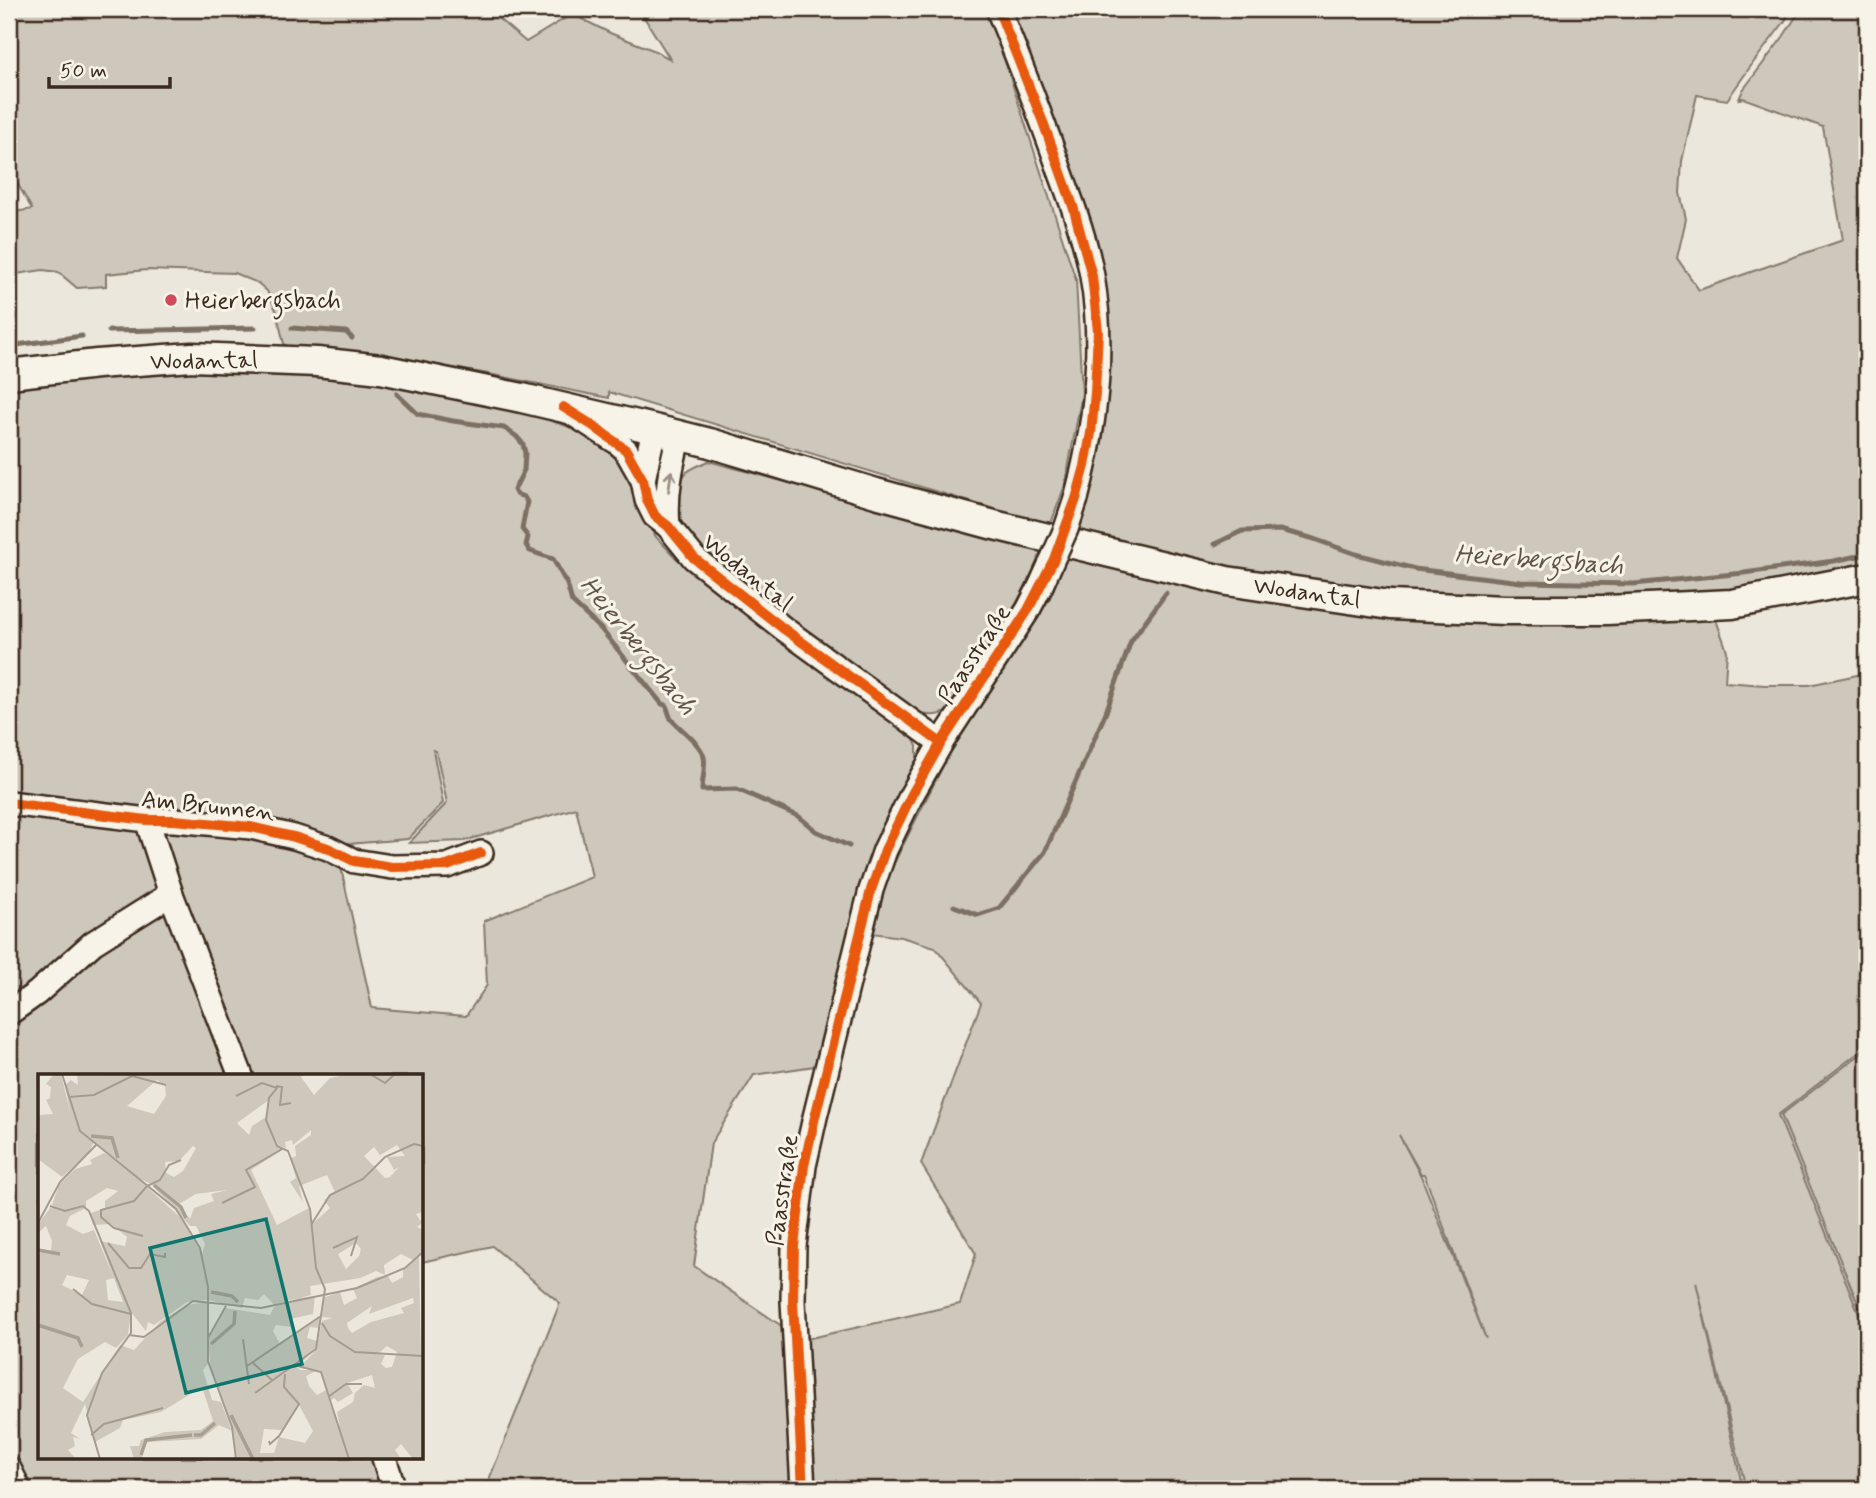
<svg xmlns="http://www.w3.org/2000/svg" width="1876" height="1498" viewBox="0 0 1876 1498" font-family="Mynerve,sans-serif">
  <rect width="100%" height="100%" fill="#ece7dc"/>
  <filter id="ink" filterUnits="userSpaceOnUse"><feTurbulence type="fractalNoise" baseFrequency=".0143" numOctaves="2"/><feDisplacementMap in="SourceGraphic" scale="14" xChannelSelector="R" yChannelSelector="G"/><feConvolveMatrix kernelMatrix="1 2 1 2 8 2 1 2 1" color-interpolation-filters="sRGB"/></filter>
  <g filter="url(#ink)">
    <g fill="#cec8bc" stroke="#84796d" stroke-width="2" fill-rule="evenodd">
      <path d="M 9,9 L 487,9 L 526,42 L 572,14 L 610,33 L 653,50 L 670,59 L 639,9 L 988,9 L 1076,280 L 1082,394 L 1065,485 L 1050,526 L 609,392 L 609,398 L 489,374 L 381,356 L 290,348 L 284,344 L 276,310 L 267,291 L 258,283 L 234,273 L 147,270 L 106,274 L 106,286 L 77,288 L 58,272 L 43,270 L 9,275 L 9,213 L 32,209 L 9,169 Z"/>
      <path d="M 1009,9 L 1791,9 L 1785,21 L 1753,63 L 1727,100 L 1697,95 L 1682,161 L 1680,193 L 1686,219 L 1677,258 L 1699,290 L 1843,240 L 1823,127 L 1743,98 L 1739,99 L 1743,90 L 1783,37 L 1801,9 L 1867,9 L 1867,566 L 1732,593 L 1568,607 L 1363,594 L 1073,538 L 1096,471 L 1108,362 L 1106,285 L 1086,216 Z"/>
      <path d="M 186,370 L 281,371 L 392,382 L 486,398 L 578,430 L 610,449 L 621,461 L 640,509 L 656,537 L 676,558 L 782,641 L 877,712 L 912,736 L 917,746 L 917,764 L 821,1065 L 754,1075 L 711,1143 L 694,1266 L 786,1329 L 795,1489 L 526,1489 L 486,1487 L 560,1303 L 492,1246 L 422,1262 L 422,1076 L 40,1076 L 40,1458 L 379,1458 L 390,1489 L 27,1489 L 9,1451 L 9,387 L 29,384 ZM 433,750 L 436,751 L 447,803 L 409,843 L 464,841 L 576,808 L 592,877 L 484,921 L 487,985 L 466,1016 L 372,1008 L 336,845 L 408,839 L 443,803 Z"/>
      <path d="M 708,461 L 1043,551 L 1003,630 L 950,710 C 939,716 932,716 920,714 C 862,672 805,631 749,586 C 728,569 701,553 685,530 C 677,518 675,486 685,474 C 690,468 701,465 708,461 Z"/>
      <path d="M 1070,548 L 1244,593 L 1713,611 L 1727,651 L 1725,682 L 1765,685 L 1809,685 L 1867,673 L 1867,1046 L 1778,1115 L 1867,1333 L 1867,1489 L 1746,1489 L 1696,1282 L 1743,1489 L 813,1489 L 802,1340 L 960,1304 L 976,1254 L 921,1164 L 981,1003 L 935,947 L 901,937 L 872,933 L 887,877 L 954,744 L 1050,598 ZM 1399,1135 L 1421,1174 L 1424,1174 L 1486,1339 L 1421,1176 Z"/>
      <path d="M 1867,1049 L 1867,1326 L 1781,1115 Z"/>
    </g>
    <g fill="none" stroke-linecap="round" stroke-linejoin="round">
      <g stroke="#7c7064" stroke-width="5">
        <path d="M 292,328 L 346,332 L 352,338"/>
        <path d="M 109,331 L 255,328"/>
        <path d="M 9,346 L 82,336"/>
        <path d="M 397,394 L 418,414 L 453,421 L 504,428 L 516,436 L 523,444 L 525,453 L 524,470 L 514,490 L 516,494 L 524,497 L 527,502 L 522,529 L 528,537 L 526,545 L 530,551 L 553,559 L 567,584 L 572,602 L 601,629 L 662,704 L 666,705 C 668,709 669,717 672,720 C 680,729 701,744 704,757 C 706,767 702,780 702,790 L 737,789 L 798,816 L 816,831 L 849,846"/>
        <path d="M 1215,544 L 1242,531 L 1280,530 L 1311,538 L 1356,554 L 1415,569 L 1521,582 L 1634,584 L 1744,573 L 1834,561 L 1867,554"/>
        <path d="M 954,906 L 978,915 L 999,908 L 1045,852 L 1106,712 L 1131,641 L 1166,593"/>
      </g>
      <defs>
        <g id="minor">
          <path d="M 998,9 C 1021,65 1043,122 1063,179 C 1074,208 1087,246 1092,276 C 1105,350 1095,428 1076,499"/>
          <path d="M 575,415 L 617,442 L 626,450 L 643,480 L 647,500 L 655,516 L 668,526 L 694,558 L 784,629 L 941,743"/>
          <path d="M 643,480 L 654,429"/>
          <path d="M 668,526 C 665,495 671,466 679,435"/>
          <path d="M 9,803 L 147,820 L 174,820 L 251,827 L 294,837 L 328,848 L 354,861 L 392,867 L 447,866 L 481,853"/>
          <path d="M 147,820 L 171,894 L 241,1076"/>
          <path d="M 9,1013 L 37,993 L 93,943 L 171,894"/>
          <path d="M 384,1458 L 394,1489"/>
          <path d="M 9,1469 L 19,1489"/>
          <path d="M 803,1489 L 793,1301 L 794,1246 L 804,1166 L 815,1117 L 871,890 L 885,850 L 912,794 L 941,743 L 1028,610 L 1041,585"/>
        </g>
        <path id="major" d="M 9,374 L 97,364 L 192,357 L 317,362 L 381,369 L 522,398 L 654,429 L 710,443 L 876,493 L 994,525 L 1227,581 L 1390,605 L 1505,610 L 1607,610 L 1732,604 L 1867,578"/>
      </defs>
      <use href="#minor" stroke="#3b2a1e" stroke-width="28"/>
      <use href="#major" stroke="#3b2a1e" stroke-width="33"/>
      <use href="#minor" stroke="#f7f3e8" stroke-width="23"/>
      <use href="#major" stroke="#f7f3e8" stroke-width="28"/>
      <defs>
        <path id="minor-bridge" d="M 1041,585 L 1066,529 L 1076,499"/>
      </defs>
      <use href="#minor-bridge" stroke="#3b2a1e" stroke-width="28" stroke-linecap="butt"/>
      <use href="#minor-bridge" stroke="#f7f3e8" stroke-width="23"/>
      <defs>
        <g id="cycleway">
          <path d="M 563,407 L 592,425 L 626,450 L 643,480 L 647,500 L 655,516 L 668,526 L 694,558 L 784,629 L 941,743"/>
          <path d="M 9,803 L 147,820 L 174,820 L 251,827 L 294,837 L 328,848 L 354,861 L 392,867 L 447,866 L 481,853"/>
          <path d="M 803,1489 L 793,1301 L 794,1246 L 804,1166 L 815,1117 L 871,890 L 885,850 L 912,794 L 941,743 L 1028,610 L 1054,559 L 1076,499 L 1085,466 L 1091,433 L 1095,393 L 1098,331 L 1092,276 L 1073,206 L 1043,122 L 998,9"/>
        </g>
      </defs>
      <use href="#cycleway" stroke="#f7f3e8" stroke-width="15"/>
      <use href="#cycleway" stroke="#e8590c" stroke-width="10"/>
    </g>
    <defs><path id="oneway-shaft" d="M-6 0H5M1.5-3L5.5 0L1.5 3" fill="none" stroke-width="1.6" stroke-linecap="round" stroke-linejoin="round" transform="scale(1.75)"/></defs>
    <use stroke="#998e83" href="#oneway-shaft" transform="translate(670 481) rotate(-82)"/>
  </g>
  <circle fill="#d1495b" stroke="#f7f3e8" stroke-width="2.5" cx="171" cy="300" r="7"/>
  <g text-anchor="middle" stroke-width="6" stroke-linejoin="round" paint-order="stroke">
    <g font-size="24" fill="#3b2a1e" stroke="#f7f3e8" text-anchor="start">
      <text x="185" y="308">Heierbergsbach</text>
    </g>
    <g font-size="24" fill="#3b2a1e" stroke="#f7f3e8">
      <text transform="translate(204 360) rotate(-1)" y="8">Wodantal</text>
      <text transform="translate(748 572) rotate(39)" y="8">Wodantal</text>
      <text transform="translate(1307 592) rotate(8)" y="8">Wodantal</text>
      <text transform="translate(974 654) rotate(-57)" y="8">Paasstraße</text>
      <text transform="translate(208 805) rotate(6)" y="8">Am Brunnen</text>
      <text transform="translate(782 1190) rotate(-82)" y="8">Paasstraße</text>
    </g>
    <g font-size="26" font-style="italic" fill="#615347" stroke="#f7f3e8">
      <text transform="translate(1539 559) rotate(4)" y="9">Heierbergsbach</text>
      <text transform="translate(639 645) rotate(51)" y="9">Heierbergsbach</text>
    </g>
  </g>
  <g transform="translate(38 1074)">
    <rect width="385" height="385" fill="#ece7dc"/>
    <path d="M 16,0 L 23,0 L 32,38 L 27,11 L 33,6 L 40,11 L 39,0 L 267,0 L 263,3 L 276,21 L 292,4 L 311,0 L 385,0 L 385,138 L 378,140 L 384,149 L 379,153 L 385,156 L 385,178 L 375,186 L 363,180 L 346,191 L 347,201 L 338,197 L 322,204 L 272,212 L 273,221 L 261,224 L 277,222 L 275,240 L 252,245 L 254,253 L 238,251 L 235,257 L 242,270 L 282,243 L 281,254 L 272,253 L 269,264 L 279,267 L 277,275 L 259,293 L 262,296 L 280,296 L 268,302 L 271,312 L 279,321 L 288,316 L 293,332 L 302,353 L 299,338 L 315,328 L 317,319 L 326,311 L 337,314 L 334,301 L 309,309 L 315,319 L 300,328 L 296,324 L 292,327 L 283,297 L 261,294 L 278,276 L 284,247 L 294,244 L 284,243 L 285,224 L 302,218 L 306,231 L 319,224 L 315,215 L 339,203 L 350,202 L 354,209 L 365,203 L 365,196 L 381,182 L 385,385 L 375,385 L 363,370 L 357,376 L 363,385 L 199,385 L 194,352 L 173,297 L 170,266 L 188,234 L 232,241 L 236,233 L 259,224 L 236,231 L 226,220 L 220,226 L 207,224 L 204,234 L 170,226 L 149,228 L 116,251 L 110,248 L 108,257 L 93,238 L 90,261 L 78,274 L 67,268 L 40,285 L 25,314 L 45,328 L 82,271 L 96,276 L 123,247 L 149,231 L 169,228 L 170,290 L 165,296 L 174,326 L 183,328 L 194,357 L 181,351 L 163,365 L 110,368 L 105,371 L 104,385 L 96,385 L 92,372 L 101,372 L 103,366 L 127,358 L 163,356 L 175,347 L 164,313 L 123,338 L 85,346 L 82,354 L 57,368 L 47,330 L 33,359 L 42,365 L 35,363 L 37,372 L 30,376 L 38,385 L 0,385 L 0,179 L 13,176 L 14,167 L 8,152 L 0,159 L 0,150 L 13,133 L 26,137 L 14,131 L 21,111 L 37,95 L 54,90 L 52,86 L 66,79 L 83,89 L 56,68 L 50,80 L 24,103 L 0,85 L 0,41 L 15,40 L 8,26 L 12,24 L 13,13 L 8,10 ZM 119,6 L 127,12 L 128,22 L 116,40 L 89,32 ZM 231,26 L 228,43 L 214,52 L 211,61 L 199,49 ZM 273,56 L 273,61 L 257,72 L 258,82 L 252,84 L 258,104 L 252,108 L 265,128 L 261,112 L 289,101 L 297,118 L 286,126 L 292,134 L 273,151 L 271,134 L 239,151 L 213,96 L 246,75 L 239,72 L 236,62 L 240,71 L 248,74 L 247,68 L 254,66 L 255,71 ZM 359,71 L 367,82 L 349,83 L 356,96 L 361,93 L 352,103 L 347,104 L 326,82 L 336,73 L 342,81 ZM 155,72 L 158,74 L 145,97 L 136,103 L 128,99 L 127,88 L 141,87 ZM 98,103 L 113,110 L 152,152 L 158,152 L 167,170 L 164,180 L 144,145 ZM 69,114 L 80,117 L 67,127 L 67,134 L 53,139 L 55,151 L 73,150 L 89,163 L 87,172 L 62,167 L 85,228 L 70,226 L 68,206 L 76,204 L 56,156 L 45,160 L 28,151 L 32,142 L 48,134 L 48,127 ZM 189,116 L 173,120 L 176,127 L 156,134 L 152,145 L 141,130 L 158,120 ZM 318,169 L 323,175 L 321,182 L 308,195 L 300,180 ZM 29,201 L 51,206 L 44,221 L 24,211 ZM 375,224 L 376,229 L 363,234 L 366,239 L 333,248 L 314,259 L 310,254 L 309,249 L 334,232 L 331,240 ZM 349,272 L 359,278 L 354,293 L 348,294 L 343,290 L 347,281 L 340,280 ZM 261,331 L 275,357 L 267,369 L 241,363 L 236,379 L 222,379 L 226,355 L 244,356 Z" fill="#cec8bc" fill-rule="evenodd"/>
    <path fill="none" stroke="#a89f93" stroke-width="3.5" d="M 53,62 L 74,64 L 80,84M 116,111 L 143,133 L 148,144M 0,176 L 22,180M 173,218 L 194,222 L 200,228M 0,251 L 40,264 L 44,273M 173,270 L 196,250 L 197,237M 193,341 L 215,385M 156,361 L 163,361 L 177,349M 103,381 L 108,366 L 154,361"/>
    <path fill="none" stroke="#a59b90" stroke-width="2" d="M 24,0 L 42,57 L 138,135 L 162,174 L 170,213 L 170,287 L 194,353 L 198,385M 332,0 L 347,9 L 357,0M 238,12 L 244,13 L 242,31 L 253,29M 198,22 L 224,9M 31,23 L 56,21 L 94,2 L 128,11M 184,129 L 217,113 L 208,96 L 244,75M 12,132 L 27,137 L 45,132 L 51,137 L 93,239 L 93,259 L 64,299 L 49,341 L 62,385M 0,149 L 22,108 L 58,71M 273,151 L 292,121 L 325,105 L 347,83 L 376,70 L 385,72M 105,162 L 76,154 L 63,143 L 63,136 L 96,127 L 109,112 L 122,106 L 131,91 L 143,86M 70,169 L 91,194 L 103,194 L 112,180 L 127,183 L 127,179M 295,174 L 319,163 L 313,182M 35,215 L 54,230 L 93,240M 284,249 L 292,262 L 317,278 L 385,282M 91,261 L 106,263 L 155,227 L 223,234 L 319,214 L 367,194 L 385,178M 170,264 L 188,232M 205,265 L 211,310M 214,288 L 235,307M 209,292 L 283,242M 260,292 L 283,298 L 311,385M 217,319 L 278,275 L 287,215 L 278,194 L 272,135 L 250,77 L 239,72 L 228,46 L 231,24 L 239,14 L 224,9M 290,323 L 308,310 L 324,310M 53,361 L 66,350 L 125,334M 231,367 L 232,370 L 241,362 L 261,330 L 246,313 L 247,300"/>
    <path fill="#0f766e" fill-opacity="0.15" stroke="#0f766e" stroke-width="3.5" d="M 228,145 L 264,290 L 148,319 L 112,174 Z"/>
    <rect width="385" height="385" fill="none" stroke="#3b2a1e" stroke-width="3.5"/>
  </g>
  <rect width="1876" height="1498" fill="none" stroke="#f7f3e8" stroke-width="35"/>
  <rect x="18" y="18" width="1841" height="1463" fill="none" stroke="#3b2a1e" stroke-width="2.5" filter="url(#ink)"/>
  <path d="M49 77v10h121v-10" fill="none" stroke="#3b2a1e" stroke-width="3.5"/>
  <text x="60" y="77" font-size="21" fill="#3b2a1e" stroke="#f7f3e8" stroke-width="5" paint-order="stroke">50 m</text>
</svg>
